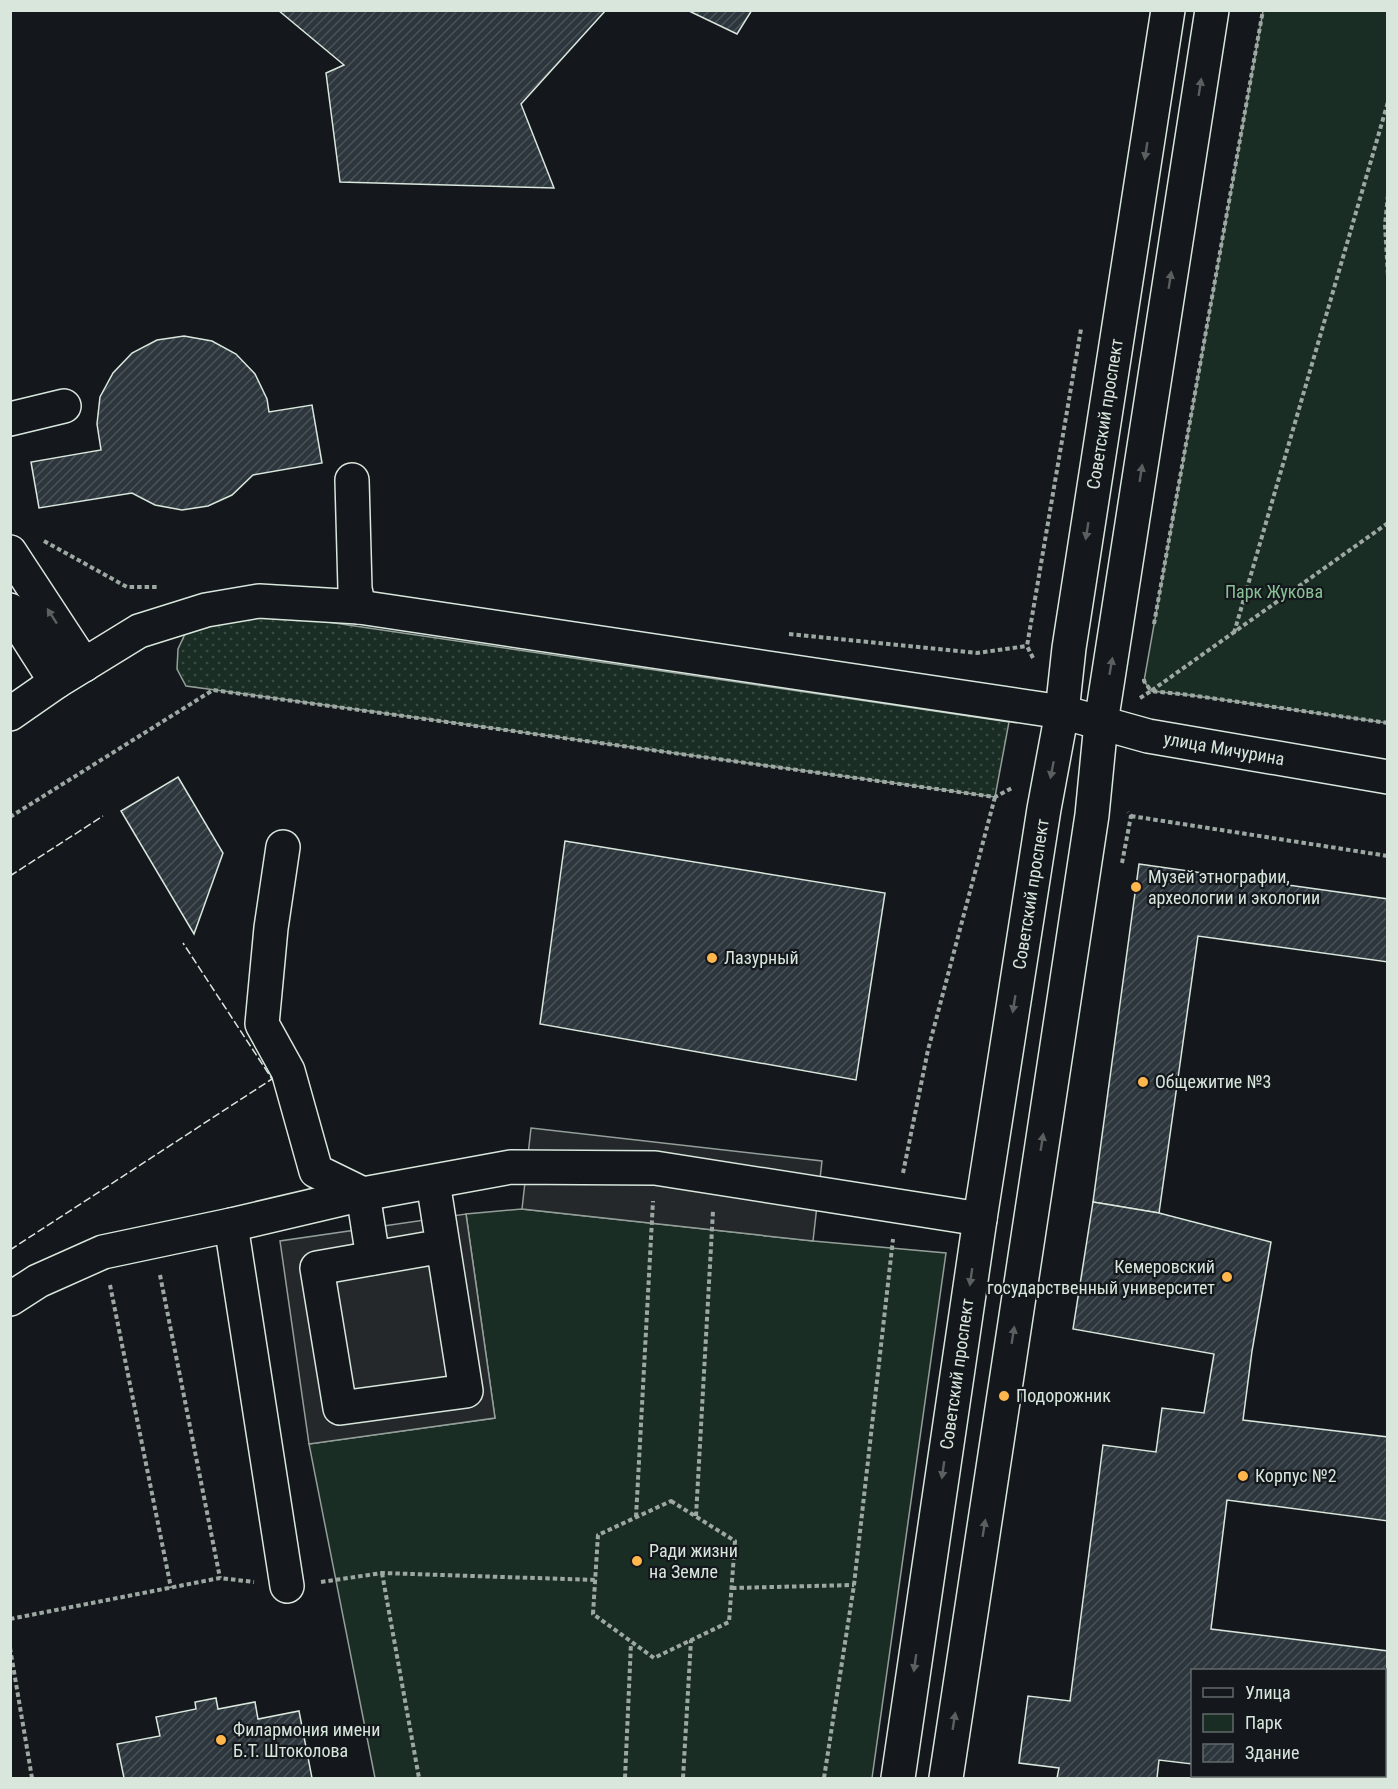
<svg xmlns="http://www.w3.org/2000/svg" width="1398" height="1789" viewBox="0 0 1398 1789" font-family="'Roboto Condensed',sans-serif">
  <defs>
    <pattern id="grass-dots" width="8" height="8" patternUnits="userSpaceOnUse" patternTransform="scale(1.5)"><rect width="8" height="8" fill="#1a2d24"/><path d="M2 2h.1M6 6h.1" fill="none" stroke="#3b4b43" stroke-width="1.8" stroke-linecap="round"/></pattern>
    <pattern id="building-hatch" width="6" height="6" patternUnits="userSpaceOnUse" patternTransform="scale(1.5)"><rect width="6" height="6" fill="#2c363c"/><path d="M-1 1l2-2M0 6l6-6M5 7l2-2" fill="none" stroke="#4a5358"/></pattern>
  </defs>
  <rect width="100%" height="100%" fill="#14181c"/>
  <path fill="url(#grass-dots)" stroke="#939e99" stroke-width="1.5" d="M 280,615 L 1009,722 L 995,797 L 186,686 L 177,669 L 178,649 L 185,634 L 198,624 Z"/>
  <g fill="#1a2d24" stroke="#939e99" stroke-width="1.5">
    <path d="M 1263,11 L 1387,11 L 1387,723 L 1189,695 L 1151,691 L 1144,681 Z"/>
    <path d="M 522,1209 L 813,1241 L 946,1253 L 872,1778 L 375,1778 L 309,1444 L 495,1418 L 466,1214 Z"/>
  </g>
  <g fill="#24282b" stroke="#939e99" stroke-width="1.5">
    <path d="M 531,1128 L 822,1161 L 813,1241 L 522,1209 Z"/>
    <path d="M 466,1214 L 495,1418 L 309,1444 L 280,1241 Z"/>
  </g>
  <g fill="url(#building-hatch)" stroke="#d8e6dc" stroke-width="1.5">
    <path d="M 278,10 L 606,10 L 521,104 L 554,188 L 340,182 L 326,73 L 344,65 Z"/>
    <path d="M 687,10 L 752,10 L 737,34 Z"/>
    <path d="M 184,336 L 212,341 L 236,354 L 255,374 L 267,399 L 269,412 L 312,405 L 322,463 L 253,475 L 232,495 L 208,506 L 182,510 L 155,505 L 132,493 L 39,508 L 31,462 L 101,450 L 97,424 L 100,397 L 113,373 L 132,353 L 157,340 Z"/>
    <path d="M 178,777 L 223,853 L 194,934 L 121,811 Z"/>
    <path d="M 565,841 L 885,893 L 856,1080 L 540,1024 Z"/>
    <path d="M 1139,864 L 1388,899 L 1388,962 L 1198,936 L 1159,1213 L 1093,1202 Z"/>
    <path d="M 1093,1202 L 1159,1213 L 1271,1242 L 1252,1351 L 1243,1420 L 1388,1437 L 1388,1521 L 1227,1500 L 1211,1629 L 1388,1651 L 1388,1778 L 1306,1778 L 1282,1776 L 1384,1776 L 1384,1670 L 1192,1670 L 1192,1764 L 1159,1760 L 1157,1778 L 1057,1778 L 1059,1768 L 1019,1763 L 1028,1696 L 1070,1701 L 1103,1445 L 1156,1452 L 1162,1408 L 1204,1413 L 1214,1354 L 1073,1329 Z"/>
    <path d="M 216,1698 L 218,1709 L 255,1702 L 258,1719 L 299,1711 L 312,1778 L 124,1778 L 117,1744 L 160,1736 L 156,1717 L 196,1709 L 195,1702 Z"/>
  </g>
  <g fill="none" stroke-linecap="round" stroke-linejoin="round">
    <defs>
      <g id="minor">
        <path d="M 10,419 L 64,406"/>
        <path d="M 352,480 L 355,589 L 359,607"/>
        <path d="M 1062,712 L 1148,736 L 1388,777"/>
        <path d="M 10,714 L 56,682"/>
        <path d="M 283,847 L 271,928 L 262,1024 L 288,1071 L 316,1171 L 363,1194 L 373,1258"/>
        <path d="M 433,1182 L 466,1391 L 340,1408 L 317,1268 L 443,1246"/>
        <path d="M 231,1225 L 287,1586"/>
        <path d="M 10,1299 L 38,1281 L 103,1252 L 231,1225 L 363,1194 L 511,1167 L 655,1168 L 980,1219"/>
      </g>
      <g id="major">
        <path d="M 10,552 L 84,665"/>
        <path d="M 10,610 L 56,682 L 139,631 L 206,610 L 259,601 L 359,607 L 1062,712"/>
        <path d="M 898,1778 L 980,1219 L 1044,809 L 1062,712 L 1069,648 L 1168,10"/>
        <path d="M 946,1778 L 1092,815 L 1101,723 L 1212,10"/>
      </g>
    </defs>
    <use href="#minor" stroke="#d8e6dc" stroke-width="36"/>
    <use href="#major" stroke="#d8e6dc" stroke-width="36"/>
    <g stroke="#9da8a2" stroke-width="4" stroke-dasharray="4.5 3" stroke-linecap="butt">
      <path d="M 1388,195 L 1385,225 L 1388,276"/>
      <path d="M 44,541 L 127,587 L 157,587"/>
      <path d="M 1154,624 L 1263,10"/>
      <path d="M 1234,633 L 1388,102"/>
      <path d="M 789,634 L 977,653 L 1027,646"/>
      <path d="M 1033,658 L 1027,646 L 1081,329"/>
      <path d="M 1144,679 L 1144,681 L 1151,691 L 1388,523"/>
      <path d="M 1140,698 L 1151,691 L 1189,695 L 1388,723"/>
      <path d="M 1131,816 L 1388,856"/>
      <path d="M 10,817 L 213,690 L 995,797 L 1012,788"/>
      <path d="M 1122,863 L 1131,816 L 1128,812"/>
      <path d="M 903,1173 L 928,1050 L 995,797"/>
      <path d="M 160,1275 L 220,1578"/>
      <path d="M 110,1285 L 171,1588"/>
      <path d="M 671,1501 L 735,1541 L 729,1622 L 654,1658 L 593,1614 L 598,1535 Z"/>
      <path d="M 696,1516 L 713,1211"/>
      <path d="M 636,1517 L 653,1201"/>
      <path d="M 382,1573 L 419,1778"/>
      <path d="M 321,1582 L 382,1573 L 595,1580"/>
      <path d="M 732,1588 L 854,1585"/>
      <path d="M 10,1619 L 220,1578 L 254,1582"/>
      <path d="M 10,1648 L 32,1778"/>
      <path d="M 625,1778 L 631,1643"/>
      <path d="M 683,1778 L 691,1640"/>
      <path d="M 824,1778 L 854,1585 L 893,1239"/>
    </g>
    <use href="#minor" stroke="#14181c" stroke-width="33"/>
    <use href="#major" stroke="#14181c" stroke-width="33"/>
    <g stroke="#d8e6dc" stroke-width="1.5" stroke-dasharray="8 3" stroke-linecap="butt">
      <path d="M 10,876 L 103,816"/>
      <path d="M 10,1250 L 272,1079 L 183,943"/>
    </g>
  </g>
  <defs><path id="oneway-solid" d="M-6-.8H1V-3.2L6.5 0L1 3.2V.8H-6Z" transform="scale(1.5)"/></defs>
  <g fill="#59605f">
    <use href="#oneway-solid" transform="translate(1200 87) rotate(-81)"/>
    <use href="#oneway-solid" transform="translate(1146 151) rotate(99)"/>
    <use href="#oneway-solid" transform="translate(1170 280) rotate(-81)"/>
    <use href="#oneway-solid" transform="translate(1141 473) rotate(-81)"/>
    <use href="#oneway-solid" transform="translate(1087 531) rotate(99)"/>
    <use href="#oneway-solid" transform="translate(52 616) rotate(-123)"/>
    <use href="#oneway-solid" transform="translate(1111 666) rotate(-80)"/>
    <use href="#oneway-solid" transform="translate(1052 770) rotate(101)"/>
    <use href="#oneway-solid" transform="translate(1014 1004) rotate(99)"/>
    <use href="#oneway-solid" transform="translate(1042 1142) rotate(-81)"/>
    <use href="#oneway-solid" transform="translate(971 1277) rotate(98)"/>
    <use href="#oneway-solid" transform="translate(1013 1335) rotate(-81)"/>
    <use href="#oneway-solid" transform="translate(943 1470) rotate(98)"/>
    <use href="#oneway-solid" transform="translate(984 1528) rotate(-81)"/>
    <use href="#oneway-solid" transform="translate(915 1663) rotate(98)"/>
    <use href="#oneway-solid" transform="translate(954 1721) rotate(-81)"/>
  </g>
  <g fill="#ffb74d" stroke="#14181c" stroke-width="2">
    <circle cx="1136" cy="887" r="6"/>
    <circle cx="712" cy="958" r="6"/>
    <circle cx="1143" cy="1082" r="6"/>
    <circle cx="1227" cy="1277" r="6"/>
    <circle cx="1004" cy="1396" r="6"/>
    <circle cx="1243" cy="1476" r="6"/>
    <circle cx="637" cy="1561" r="6"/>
    <circle cx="221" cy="1740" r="6"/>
  </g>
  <g text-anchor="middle" stroke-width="4.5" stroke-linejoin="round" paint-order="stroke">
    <g font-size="18" fill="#d8e6dc" stroke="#14181c">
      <text transform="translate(1105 414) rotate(-81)" y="6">Советский проспект</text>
      <text transform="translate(1224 749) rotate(10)" y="6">улица Мичурина</text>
      <text transform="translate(1031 894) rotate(-81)" y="6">Советский проспект</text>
      <text transform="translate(957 1374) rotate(-82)" y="6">Советский проспект</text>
    </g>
    <g font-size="18" fill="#8ac095" stroke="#14181c">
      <text x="1274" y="598">Парк Жукова</text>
    </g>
    <g font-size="18" fill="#d8e6dc" stroke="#14181c" text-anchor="start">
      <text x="1148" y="883">Музей этнографии,<tspan x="1148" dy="21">археологии и экологии</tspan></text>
      <text x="724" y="964">Лазурный</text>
      <text x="1155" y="1088">Общежитие №3</text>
      <text x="1215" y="1273" text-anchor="end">Кемеровский<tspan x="1215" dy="21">государственный университет</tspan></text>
      <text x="1016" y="1402">Подорожник</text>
      <text x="1255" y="1482">Корпус №2</text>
      <text x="649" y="1557">Ради жизни<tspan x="649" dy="21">на Земле</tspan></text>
      <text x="233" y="1736">Филармония имени<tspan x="233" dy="21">Б.Т. Штоколова</tspan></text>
    </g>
  </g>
  <rect width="1398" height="1789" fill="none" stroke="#d8e6dc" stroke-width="24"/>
  <rect x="1191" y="1669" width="195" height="108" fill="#14181c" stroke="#626a69" stroke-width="1.5"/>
  <rect x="1203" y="1688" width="30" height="9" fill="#14181c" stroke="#626a69" stroke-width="1.5"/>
  <text x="1245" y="1699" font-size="18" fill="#d8e6dc">Улица</text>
  <rect x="1203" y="1714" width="30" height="18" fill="#1a2d24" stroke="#626a69" stroke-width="1.5"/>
  <text x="1245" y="1729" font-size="18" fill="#d8e6dc">Парк</text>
  <rect x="1203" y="1744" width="30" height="18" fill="url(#building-hatch)" stroke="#626a69" stroke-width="1.5"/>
  <text x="1245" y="1759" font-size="18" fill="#d8e6dc">Здание</text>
</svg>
